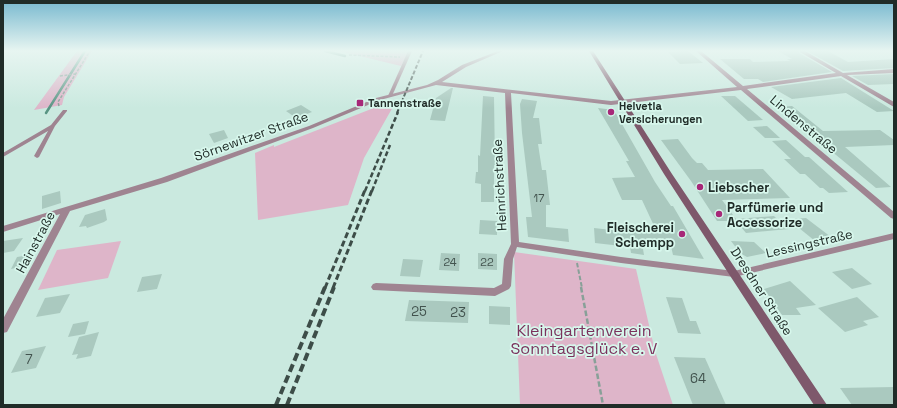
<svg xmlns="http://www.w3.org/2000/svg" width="897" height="408" viewBox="0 0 897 408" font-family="'Space Grotesk',sans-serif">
  <rect width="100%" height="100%" fill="#cae9df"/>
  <g fill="#deb5c9">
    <path d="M 77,51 L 92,51 L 64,97 L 62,105 L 34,110 Z"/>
    <path d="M 339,51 L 409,51 L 401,66 Z"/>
    <path d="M 384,104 L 394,105 L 364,158 L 348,205 L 258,220 L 255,153 L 274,145 L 274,147 Z"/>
    <path d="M 121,241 L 108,278 L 38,290 L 57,250 Z"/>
    <path d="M 514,252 L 636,269 L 655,351 L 673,405 L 520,405 Z"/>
  </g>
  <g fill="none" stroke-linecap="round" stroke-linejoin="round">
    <g stroke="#599483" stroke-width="2.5">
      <path d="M 325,51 L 345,56"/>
      <path d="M 46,113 L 85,51"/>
    </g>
  </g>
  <g fill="#aac9bf">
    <path d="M 688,51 L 703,63 L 680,64 L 668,52 Z"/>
    <path d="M 778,51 L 799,51 L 799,53 L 832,72 L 763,82 L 758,79 L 744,79 L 720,59 L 750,59 L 753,62 L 790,61 L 787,59 L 792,59 Z"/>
    <path d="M 807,51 L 828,51 L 848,62 L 894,59 L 894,68 L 843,71 Z"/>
    <path d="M 894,74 L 894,84 L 868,85 L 852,76 Z"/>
    <path d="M 841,78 L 894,111 L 877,112 L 846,93 L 792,99 L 771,87 Z"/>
    <path d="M 451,88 L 453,88 L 445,121 L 430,120 L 436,98 Z"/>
    <path d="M 483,96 L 494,97 L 495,165 L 494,165 L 494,202 L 481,202 L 481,184 L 475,183 L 476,172 L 478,172 L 478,155 L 480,156 Z"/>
    <path d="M 721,96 L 735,96 L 763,120 L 748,121 Z"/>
    <path d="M 522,99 L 537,101 L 533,118 L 539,118 L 542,144 L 538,144 L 542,170 L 546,170 L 550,205 L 546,205 L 546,227 L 568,229 L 569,242 L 528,237 L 526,217 L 532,217 L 522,133 L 520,104 Z"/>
    <path d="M 301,105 L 312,112 L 296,118 L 286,111 Z"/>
    <path d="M 792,106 L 823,131 L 880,130 L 894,140 L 894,145 L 845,147 L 891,187 L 876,188 L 778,107 Z"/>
    <path d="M 598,108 L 614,110 L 655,182 L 671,206 L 673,206 L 704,259 L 673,255 L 670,242 L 642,243 L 644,255 L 631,253 L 630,247 L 595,243 L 594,228 L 629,232 L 629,228 L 655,228 L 642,200 L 622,200 L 612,178 L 635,177 L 626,161 L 629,161 Z"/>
    <path d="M 767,126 L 780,138 L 765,138 L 753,127 Z"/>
    <path d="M 224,130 L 228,138 L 214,143 L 209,134 Z"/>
    <path d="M 678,139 L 692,158 L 697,163 L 702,163 L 708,170 L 763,169 L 790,198 L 722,200 L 736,219 L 774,216 L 778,220 L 806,218 L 831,237 L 815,241 L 799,228 L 746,233 L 736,221 L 717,221 L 691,181 L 661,140 Z"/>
    <path d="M 786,140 L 805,157 L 809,157 L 848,192 L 829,193 L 823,188 L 820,188 L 805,174 L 800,174 L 784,159 L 791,159 L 772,141 Z"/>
    <path d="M 60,191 L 61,203 L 42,209 L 42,196 Z"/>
    <path d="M 105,209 L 107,220 L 104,222 L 87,228 L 86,226 L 79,227 L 85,215 Z"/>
    <path d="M 480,220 L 497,221 L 497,235 L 479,234 Z"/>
    <path d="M 23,238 L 14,251 L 3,253 L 3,241 Z"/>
    <path d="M 731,241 L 754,242 L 766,253 L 747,257 L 740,253 Z"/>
    <path d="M 441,253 L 460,254 L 459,271 L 439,270 Z"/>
    <path d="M 478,253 L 497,254 L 497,270 L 478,269 Z"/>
    <path d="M 30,255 L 24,266 L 11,269 L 17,257 Z"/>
    <path d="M 403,259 L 423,260 L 420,277 L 400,276 Z"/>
    <path d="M 852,268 L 872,284 L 852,289 L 832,272 Z"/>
    <path d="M 162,274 L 157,289 L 137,292 L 142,277 Z"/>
    <path d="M 790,281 L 816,305 L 796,308 L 801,315 L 782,315 L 764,289 Z"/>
    <path d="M 70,294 L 60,313 L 36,317 L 45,298 Z"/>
    <path d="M 666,297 L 682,298 L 690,321 L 696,321 L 701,334 L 678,333 Z"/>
    <path d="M 857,297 L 879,317 L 863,321 L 868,325 L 845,332 L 818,308 Z"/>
    <path d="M 409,300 L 469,302 L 468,323 L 405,321 Z"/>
    <path d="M 489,306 L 510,307 L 510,325 L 489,324 Z"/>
    <path d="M 89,321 L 85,334 L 68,337 L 73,324 Z"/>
    <path d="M 99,332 L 91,356 L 76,359 L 78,354 L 72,355 L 79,337 Z"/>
    <path d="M 46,346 L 36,368 L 11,373 L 22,351 Z"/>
    <path d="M 674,357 L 705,358 L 726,405 L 693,405 Z"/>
    <path d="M 894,387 L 894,405 L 852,405 L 840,388 Z"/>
  </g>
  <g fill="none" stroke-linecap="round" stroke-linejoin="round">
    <g stroke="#88a098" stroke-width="1.5" stroke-dasharray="3 1.5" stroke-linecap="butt">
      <path d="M 349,55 L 400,57"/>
      <path d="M 60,76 L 75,74"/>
      <path d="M 59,106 L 58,102 L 90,51"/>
    </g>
    <path stroke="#88a098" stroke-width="2" stroke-dasharray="4.5 2" stroke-linecap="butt" d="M 577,263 L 582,288"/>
    <path stroke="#88a098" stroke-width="2.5" stroke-dasharray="5.5 2.5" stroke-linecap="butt" d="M 581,287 L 603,405"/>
    <g fill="#9f8491" fill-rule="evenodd">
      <path d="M 408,51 L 412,51 L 392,96 L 388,97 L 388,96 Z"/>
      <path d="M 63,110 L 67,110 L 67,111 L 55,126 L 39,157 L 37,158 L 34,156 L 48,131 L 3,157 L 3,153 L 51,125 Z"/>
    </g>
    <path fill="#9f8491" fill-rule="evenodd" d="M 498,51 L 503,51 L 466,67 L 442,82 L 611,101 L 737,87 L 696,51 L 701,51 L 743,86 L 836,73 L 800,52 L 800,51 L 805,51 L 843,73 L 894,69 L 894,73 L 847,75 L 894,102 L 894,107 L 841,76 L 747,89 L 894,212 L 894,219 L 891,218 L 741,90 L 611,105 L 511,93 L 519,242 L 621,257 L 734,271 L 894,233 L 894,239 L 734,277 L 621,263 L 517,247 L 513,259 L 511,286 L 509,289 L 495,296 L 373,290 L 371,287 L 373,284 L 376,283 L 494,288 L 502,284 L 504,259 L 511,244 L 505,93 L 436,85 L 380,100 L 313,128 L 167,182 L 70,211 L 7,332 L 3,333 L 3,319 L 60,214 L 3,232 L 3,226 L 161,178 L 309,126 L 376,98 L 427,85 L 438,80 L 462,65 Z"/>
    <path fill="#7e586b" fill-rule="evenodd" d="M 589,51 L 593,51 L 672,174 L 827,405 L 814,405 L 664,174 Z"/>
    <path stroke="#3d4d48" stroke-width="2" stroke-dasharray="4 2" stroke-linecap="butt" d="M 397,113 L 423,51"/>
    <g stroke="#3d4d48" stroke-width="2.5" stroke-dasharray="5 2.5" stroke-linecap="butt">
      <path d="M 365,191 L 398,112"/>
      <path d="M 372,191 L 390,145"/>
    </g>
    <g stroke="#3d4d48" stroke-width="3" stroke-dasharray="6 3" stroke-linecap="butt">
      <path d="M 325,288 L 365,190"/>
      <path d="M 333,288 L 372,190"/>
    </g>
    <g stroke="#3d4d48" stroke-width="4" stroke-dasharray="8 4" stroke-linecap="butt">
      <path d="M 276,405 L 325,287"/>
      <path d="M 287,405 L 334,287"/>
    </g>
  </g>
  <linearGradient id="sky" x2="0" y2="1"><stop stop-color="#78b9cf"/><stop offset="0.47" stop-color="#e7f5f1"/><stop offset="1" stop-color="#e7f5f1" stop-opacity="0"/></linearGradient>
  <rect width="897" height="108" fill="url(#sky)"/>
  <g fill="#a72878" stroke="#d7f7ec" stroke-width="1.5">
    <rect x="356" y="99" width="8" height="8" rx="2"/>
    <circle cx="611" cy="112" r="4"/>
    <circle cx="700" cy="187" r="4"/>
    <circle cx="719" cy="214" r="4"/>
    <circle cx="682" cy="234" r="4"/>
  </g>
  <g text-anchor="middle" stroke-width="3.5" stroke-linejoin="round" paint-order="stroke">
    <g font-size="11" font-weight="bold" fill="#202c28" stroke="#d7f7ec" text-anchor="start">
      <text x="368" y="107">Tannenstraße</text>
      <text x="619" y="110">Helvetia<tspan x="619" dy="13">Versicherungen</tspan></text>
    </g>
    <g font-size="11" fill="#42534e">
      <text x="539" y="202">17</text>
      <text x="450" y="266">24</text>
      <text x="487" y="266">22</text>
    </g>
    <g font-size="13" fill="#202c28" stroke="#d7f7ec">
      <text transform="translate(804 124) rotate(40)" y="5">Lindenstraße</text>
      <text transform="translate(251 136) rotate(-20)" y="5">Sörnewitzer Straße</text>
      <text transform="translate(499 185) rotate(-93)" y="5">Heinrichstraße</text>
      <text transform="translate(35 242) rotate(-62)" y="5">Hainstraße</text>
      <text transform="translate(809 243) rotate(-13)" y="5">Lessingstraße</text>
      <text transform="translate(762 291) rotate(57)" y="5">Dresdner Straße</text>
    </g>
    <g font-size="13" font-weight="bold" fill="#202c28" stroke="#d7f7ec" text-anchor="start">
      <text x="708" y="192">Liebscher</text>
      <text x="727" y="212">Parfümerie und<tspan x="727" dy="15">Accessorize</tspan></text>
      <text x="674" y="232" text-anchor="end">Fleischerei<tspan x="674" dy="15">Schempp</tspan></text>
    </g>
    <g font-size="13" fill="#42534e">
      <text x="419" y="316">25</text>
      <text x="458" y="317">23</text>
      <text x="29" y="364">7</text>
      <text x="698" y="383">64</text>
    </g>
    <g font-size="16" fill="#7b325d" stroke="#d7f7ec">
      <text x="584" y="336">Kleingartenverein<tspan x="584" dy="18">Sonntagsglück e. V</tspan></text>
    </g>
  </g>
  <rect width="897" height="408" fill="none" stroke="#202c28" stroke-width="8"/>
</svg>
